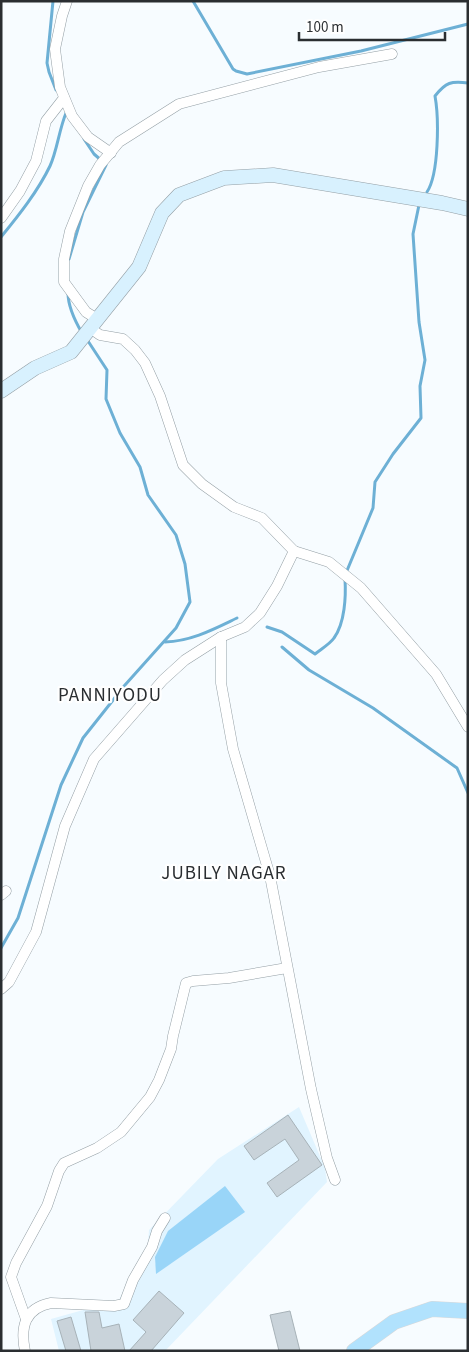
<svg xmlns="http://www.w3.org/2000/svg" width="469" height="1352" viewBox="0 0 469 1352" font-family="'Source Sans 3',sans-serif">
  <rect width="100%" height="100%" fill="#f7fcff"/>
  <path fill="#e1f4ff" d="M 299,1107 L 325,1168 L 327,1182 L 165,1351 L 59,1351 L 51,1319 L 119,1300 L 148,1244 L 149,1230 L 218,1159 Z"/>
  <path fill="#99d5f8" d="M 225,1186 L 245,1212 L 156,1274 L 155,1257 L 168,1231 Z"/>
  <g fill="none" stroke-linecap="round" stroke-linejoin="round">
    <g stroke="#6db0d5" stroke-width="3">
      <path d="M 53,1 L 47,63 L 49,72 L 56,90"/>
      <path d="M 193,1 L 233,69 L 236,71 L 247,74 L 361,51 L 468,24"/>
      <path d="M 84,139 L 94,154 L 102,161"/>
      <path d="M 427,192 C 439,174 439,118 435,96 C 446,82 451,81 468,83"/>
      <path d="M 1,237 C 19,215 38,191 50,166 C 57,151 59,130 66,113"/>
      <path d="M 69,259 L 83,212 L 106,165"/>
      <path d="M 68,293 C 68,307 75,321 82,333"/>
      <path d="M 346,573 L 373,508 L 375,482 L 393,454 L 421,418 L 420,386 L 425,360 L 419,322 L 413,234 L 419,205"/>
      <path d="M 267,627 L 282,632 L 315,654 C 321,649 330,644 334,638 C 345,623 346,596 345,579"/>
      <path d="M 165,642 C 192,641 214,629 237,618"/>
      <path d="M 282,647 L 309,670 L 373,708 L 457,768 L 468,793"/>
      <path d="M 1,948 L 18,918 L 61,785 L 83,738 L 125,685 L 176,628 L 190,602 L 185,564 L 176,535 L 148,495 L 140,467 L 120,433 L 106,399 L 107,370 L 86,338"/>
    </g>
  </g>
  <g fill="#c9d3da" stroke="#a7b2b8">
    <path d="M 288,1115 L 322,1165 L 277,1197 L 267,1183 L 299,1160 L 285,1139 L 254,1160 L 244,1146 Z"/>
    <path d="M 159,1291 L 184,1313 L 151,1351 L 129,1351 L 146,1332 L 133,1320 Z"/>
    <path d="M 290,1311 L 300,1351 L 279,1351 L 270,1315 Z"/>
    <path d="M 85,1312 L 99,1312 L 102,1328 L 119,1324 L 125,1351 L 91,1351 Z"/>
    <path d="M 71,1317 L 81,1351 L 66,1351 L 57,1321 Z"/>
  </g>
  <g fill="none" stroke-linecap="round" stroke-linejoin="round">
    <defs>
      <g id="street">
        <path d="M 67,1 L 62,16 L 55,49 L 60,87 L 72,116 L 88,137 L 111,153"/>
        <path d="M 1,218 L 20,191 L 36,161 L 46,121 L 64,98"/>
        <path d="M 97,319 L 86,312 L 64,282 L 64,259 L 70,231 L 88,186 L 100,165 L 119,142 L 179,104 L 319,67 L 392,54"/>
        <path d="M 294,551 L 329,562 L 361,588 L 436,674 L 468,727"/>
        <path d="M 221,637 L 221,683 L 233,749 L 270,876 L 311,1089 L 327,1158 L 335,1180"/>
        <path d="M 1,895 L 6,891"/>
        <path d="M 1,989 L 9,982 L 36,932 L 65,826 L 94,759 L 163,680 L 185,660 L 221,637 L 245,627 L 260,613 L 277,586 L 294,551 L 262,518 L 234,507 L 202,484 L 183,465 L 160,396 L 145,363 L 135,350 L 123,339 L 100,335 L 90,328"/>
        <path d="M 26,1319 L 11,1277 L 16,1263 L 47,1206 L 59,1171 L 64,1163 L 97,1148 L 121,1132 L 150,1097 L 159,1080 L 171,1049 L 173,1036 L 186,983 L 193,981 L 229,978 L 287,968"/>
        <path d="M 25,1351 C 20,1327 25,1308 51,1303 L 114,1306 L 124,1304 L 133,1280 L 152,1247 L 157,1231 L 165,1218"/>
      </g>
      <path id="secondary" d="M 1,391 L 35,368 L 71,352 L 139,267 L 162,213 L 179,195 L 224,178 L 273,175 L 442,203 L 468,209"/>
      <path id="primary" d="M 354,1351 L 394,1322 L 432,1309 L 468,1311"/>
    </defs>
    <use href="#street" stroke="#949fa5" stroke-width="11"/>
    <use href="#secondary" stroke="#949fa5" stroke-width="15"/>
    <use href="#primary" stroke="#d9d9da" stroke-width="16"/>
    <use href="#street" stroke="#fff" stroke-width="10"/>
    <use href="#secondary" stroke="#d8f1fe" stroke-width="14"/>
    <use href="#primary" stroke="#b1e2fd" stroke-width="15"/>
  </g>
  <g text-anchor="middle" stroke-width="4.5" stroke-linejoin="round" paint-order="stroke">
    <g font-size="19" letter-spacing="1" fill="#2a2e31" stroke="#fff">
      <text x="110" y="701">PANNIYODU</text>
      <text x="224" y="879">JUBILY NAGAR</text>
    </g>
  </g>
  <rect width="469" height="1352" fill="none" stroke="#2a2e31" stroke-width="5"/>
  <path d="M299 32v8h146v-8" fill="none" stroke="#2a2e31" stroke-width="2.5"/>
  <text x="306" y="32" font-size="15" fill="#2a2e31" stroke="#ffffff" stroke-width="4" paint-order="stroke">100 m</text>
</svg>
